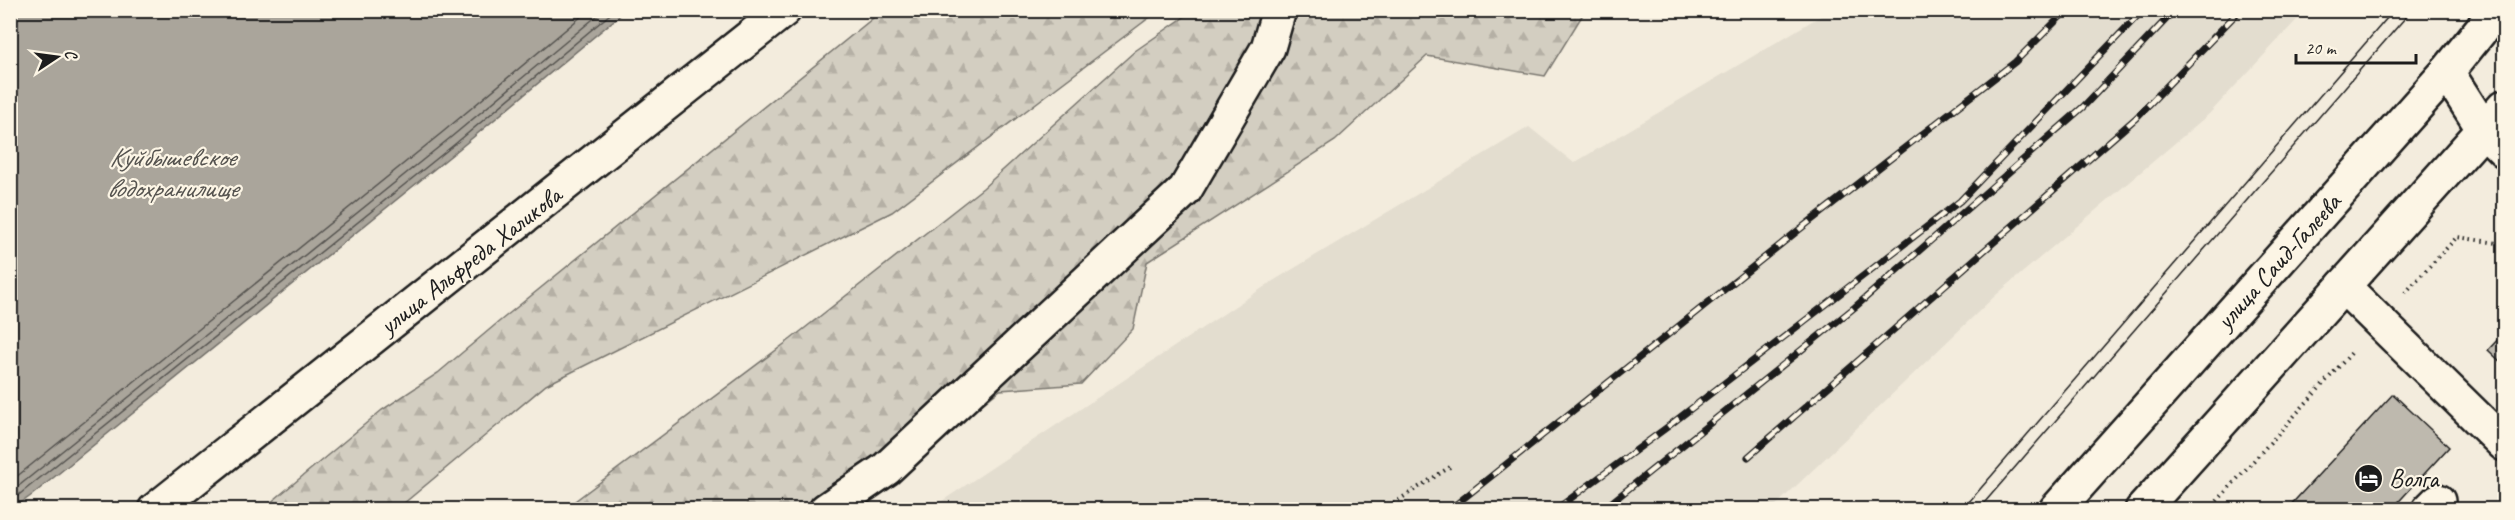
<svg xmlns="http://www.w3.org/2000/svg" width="2515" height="520" viewBox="0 0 2515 520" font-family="Caveat,sans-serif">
  <defs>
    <pattern id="forest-firs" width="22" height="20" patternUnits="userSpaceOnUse" patternTransform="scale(1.5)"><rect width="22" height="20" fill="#d3cec1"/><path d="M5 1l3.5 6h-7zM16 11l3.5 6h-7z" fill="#b5b0a5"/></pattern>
  </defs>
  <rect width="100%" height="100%" fill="#f3ecdd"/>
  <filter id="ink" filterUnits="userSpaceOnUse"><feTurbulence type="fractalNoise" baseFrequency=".0167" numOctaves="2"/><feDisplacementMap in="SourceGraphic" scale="12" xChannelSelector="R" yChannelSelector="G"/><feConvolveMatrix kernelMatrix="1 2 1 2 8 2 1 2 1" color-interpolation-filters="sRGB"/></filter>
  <g filter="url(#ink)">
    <path fill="#e3ddcf" d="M 1829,11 L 2305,11 L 2209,114 L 1996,295 L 1772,509 L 930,509 L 1273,281 L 1529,127 L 1574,163 Z"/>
    <g fill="url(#forest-firs)" stroke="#78756e" stroke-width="1.5">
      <path d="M 883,10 L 1158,11 L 892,212 L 546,385 L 397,509 L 263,509 L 382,410 L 438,373 L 495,325 Z"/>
      <path d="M 1193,11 L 1585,11 L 1545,76 L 1427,56 L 1335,141 L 1147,262 L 1133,329 L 1081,384 L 1000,390 L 852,509 L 563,510 L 791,339 L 983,188 L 1135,51 Z"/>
    </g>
    <path fill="#aaa59b" stroke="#716e68" stroke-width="1.5" d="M 10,11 L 11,10 L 625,11 L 459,149 L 32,495 L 11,510 Z"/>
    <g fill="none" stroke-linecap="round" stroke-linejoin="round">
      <g stroke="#55534f" stroke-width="1.5">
        <path d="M 10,482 L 444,131 L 589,10"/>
        <path d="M 10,493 L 450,138 L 604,10"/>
        <path d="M 10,502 L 455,144 L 615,10"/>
      </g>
    </g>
    <g fill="#beb9ae" stroke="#1c1c1c" stroke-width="1.5">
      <path d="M 2504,333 L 2504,365 L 2488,350 Z"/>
      <path d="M 2393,394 L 2449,447 L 2391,510 L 2286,510 Z"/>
    </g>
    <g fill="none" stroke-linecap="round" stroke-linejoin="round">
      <defs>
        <g id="minor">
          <path d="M 2343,286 L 2504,444"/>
          <path d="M 155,510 L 784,10"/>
          <path d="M 826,510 L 886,469 L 1185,190 L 1268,48 L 1279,10"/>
          <path d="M 2429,510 L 2438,501"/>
        </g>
        <g id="major">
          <path d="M 2447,72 L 2484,130 L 2504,150"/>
          <path d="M 2056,510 L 2447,72 L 2497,10"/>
          <path d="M 2142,510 L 2504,107"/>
        </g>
      </defs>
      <use href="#minor" stroke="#1c1c1c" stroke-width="38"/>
      <use href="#major" stroke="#1c1c1c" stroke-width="38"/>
      <g stroke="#1c1c1c" stroke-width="4" stroke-dasharray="1.5 4.5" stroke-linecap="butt">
        <path d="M 2405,293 L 2457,237 L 2504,244"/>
        <path d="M 1383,510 L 1450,467"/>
        <path d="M 2209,510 L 2354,350"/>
      </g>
      <use href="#minor" stroke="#fcf5e5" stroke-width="33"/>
      <use href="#major" stroke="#fcf5e5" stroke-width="33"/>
      <g stroke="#1c1c1c" stroke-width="1.5">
        <path d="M 1962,510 L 2394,10"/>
        <path d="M 1978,510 L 2412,10"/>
      </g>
      <defs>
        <g id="rail">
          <path d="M 1748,457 L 2136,118 L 2240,10"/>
          <path d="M 1449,510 L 1800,229 L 2015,62 L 2067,10"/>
          <path d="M 1555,510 L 1666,428 L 1960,201 L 2143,10"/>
          <path d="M 1602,510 L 1855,307 L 2083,107 L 2175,10"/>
        </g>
      </defs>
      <use href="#rail" stroke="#1c1c1c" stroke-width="7"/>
      <use href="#rail" stroke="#fcf5e5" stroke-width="4.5" stroke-dasharray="14" stroke-linecap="butt"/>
    </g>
  </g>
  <defs>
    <symbol id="hotel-disc" viewBox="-11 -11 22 22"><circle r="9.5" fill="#1c1c1c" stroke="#fcf5e5"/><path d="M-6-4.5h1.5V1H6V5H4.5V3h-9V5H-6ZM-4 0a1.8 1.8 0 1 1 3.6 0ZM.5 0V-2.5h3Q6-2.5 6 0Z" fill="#fff"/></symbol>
  </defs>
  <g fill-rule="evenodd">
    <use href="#hotel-disc" x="2352" y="462" width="33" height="33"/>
  </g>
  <g text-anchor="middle" stroke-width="4.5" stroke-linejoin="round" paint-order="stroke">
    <g font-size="26" fill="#1c1c1c" stroke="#fcf5e5">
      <text transform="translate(470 260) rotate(-38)" y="9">улица Альфреда Халикова</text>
      <text transform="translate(2278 261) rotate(-48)" y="9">улица Саид-Галеева</text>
    </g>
    <g font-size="26" fill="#1c1c1c" stroke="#fcf5e5" text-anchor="start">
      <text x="2389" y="487">Волга</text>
    </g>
    <g font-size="27" font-style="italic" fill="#55534f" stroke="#fcf5e5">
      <text x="172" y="166">Куйбышевское<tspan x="172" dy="31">водохранилище</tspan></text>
    </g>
  </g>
  <rect width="2515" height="520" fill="none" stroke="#fcf5e5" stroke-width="36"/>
  <rect x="18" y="18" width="2479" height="484" fill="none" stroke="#1c1c1c" stroke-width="2" filter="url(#ink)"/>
  <g transform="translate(57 57) rotate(77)" stroke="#fcf5e5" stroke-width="4.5" paint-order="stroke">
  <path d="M0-4.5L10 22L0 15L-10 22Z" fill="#1c1c1c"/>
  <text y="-9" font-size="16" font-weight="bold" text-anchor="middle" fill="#1c1c1c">С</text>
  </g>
  <path d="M2296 54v9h120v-9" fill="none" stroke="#1c1c1c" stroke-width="3"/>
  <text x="2305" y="54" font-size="18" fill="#1c1c1c" stroke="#fcf5e5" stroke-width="4.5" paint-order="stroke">20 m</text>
</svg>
